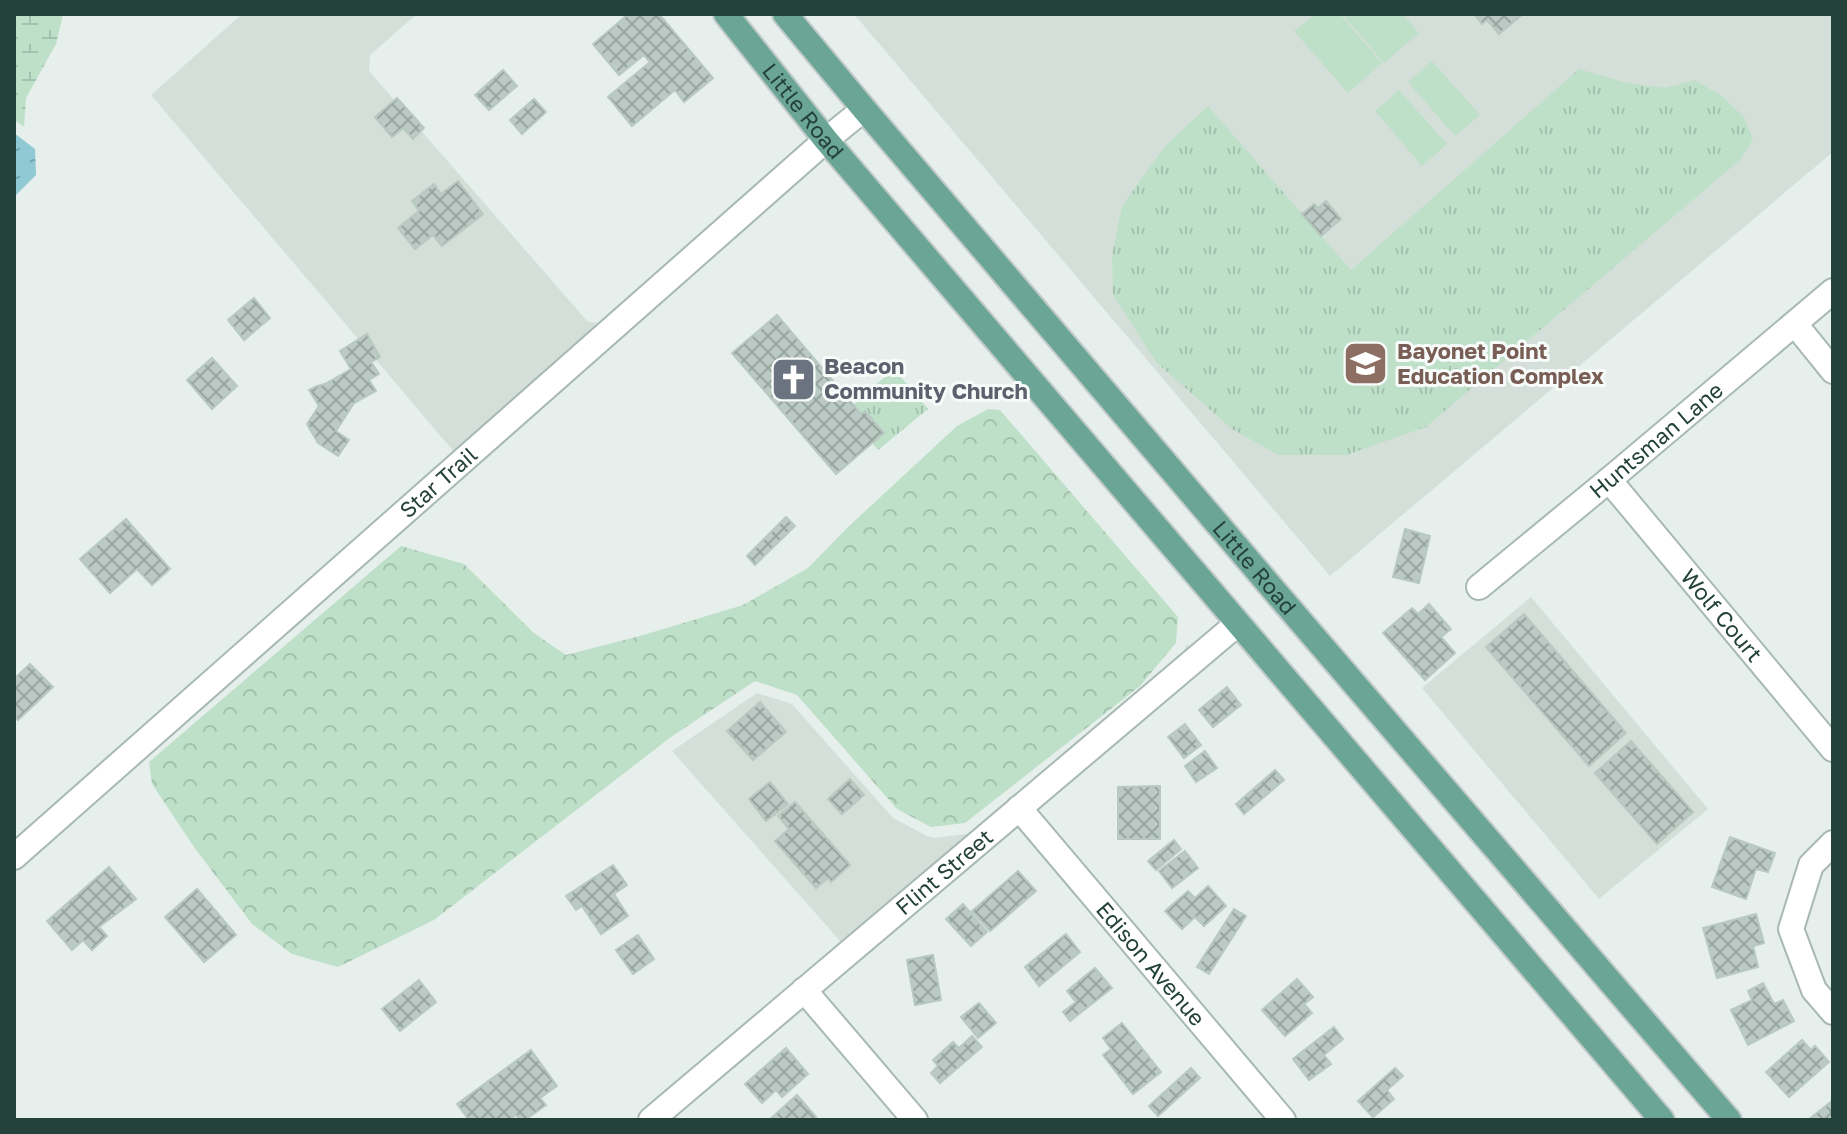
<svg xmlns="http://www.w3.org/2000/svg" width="1847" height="1134" viewBox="0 0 1847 1134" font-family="'Golos Text',sans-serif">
  <defs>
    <pattern id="forest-crowns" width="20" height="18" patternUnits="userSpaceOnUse" patternTransform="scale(2)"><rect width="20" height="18" fill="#bfe0c8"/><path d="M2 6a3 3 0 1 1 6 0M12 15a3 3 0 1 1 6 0" fill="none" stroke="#a4c1ad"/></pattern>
    <pattern id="wetland-marsh" width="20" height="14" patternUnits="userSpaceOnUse" patternTransform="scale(2)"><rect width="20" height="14" fill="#bfe0c8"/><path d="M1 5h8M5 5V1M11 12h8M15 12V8" fill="none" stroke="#a4c1ad"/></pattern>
    <pattern id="park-tufts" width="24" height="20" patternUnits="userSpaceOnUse" patternTransform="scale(2)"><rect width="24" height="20" fill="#bfe0c8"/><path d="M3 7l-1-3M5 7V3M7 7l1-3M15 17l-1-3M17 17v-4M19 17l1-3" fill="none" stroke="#a4c1ad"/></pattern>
    <pattern id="water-ripples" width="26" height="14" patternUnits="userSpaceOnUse" patternTransform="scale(2)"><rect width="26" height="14" fill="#8ec9d4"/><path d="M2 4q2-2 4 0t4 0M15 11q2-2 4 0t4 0" fill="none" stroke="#74a5ad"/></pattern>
    <pattern id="building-cross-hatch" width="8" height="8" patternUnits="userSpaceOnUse" patternTransform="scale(2)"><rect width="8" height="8" fill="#bbcac4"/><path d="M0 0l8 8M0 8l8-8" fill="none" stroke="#98a6a0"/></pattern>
  </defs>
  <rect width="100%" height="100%" fill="#e6efeb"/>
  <g fill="#d4dfda">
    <path d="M 242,14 L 417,14 L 370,55 L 369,71 L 588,322 L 601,323 L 455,453 L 151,95 Z"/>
    <path d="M 854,14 L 1833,14 L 1833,152 L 1330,576 Z"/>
    <path d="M 1531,597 L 1708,809 L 1599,899 L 1422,688 Z"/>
    <path d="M 1187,644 L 1207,664 L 857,960 L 672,751 L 757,693 L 792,704 L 893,818 L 927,836 L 933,838 L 967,834 L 972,832 L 1147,695 L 1184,651 Z"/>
  </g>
  <g fill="#bfe0c8">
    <path d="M 1315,14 L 1340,14 L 1382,63 L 1348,93 L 1294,31 Z"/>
    <path d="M 1342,14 L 1402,14 L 1419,33 L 1384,63 Z"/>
    <path d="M 1432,61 L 1480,115 L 1455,136 L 1408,82 Z"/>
    <path d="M 1399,90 L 1447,144 L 1422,166 L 1375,111 Z"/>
  </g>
  <path fill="url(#forest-crowns)" d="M 988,409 L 1000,410 L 1178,617 L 1176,643 L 1140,686 L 965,823 L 931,827 L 897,809 L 797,695 L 755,681 L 671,737 L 434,920 L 338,967 L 292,954 L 252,924 L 194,847 L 152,784 L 149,762 L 401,546 L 464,564 L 535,634 L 566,655 L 640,636 L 743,605 L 808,568 L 847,528 L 957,426 Z"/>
  <path fill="url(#wetland-marsh)" d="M 14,14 L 63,14 L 56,44 L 26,98 L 24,127 L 14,119 Z"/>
  <g fill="url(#park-tufts)">
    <path d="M 1579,69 L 1627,83 L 1665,88 L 1695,80 L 1723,97 L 1744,117 L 1753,139 L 1740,160 L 1426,427 L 1346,455 L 1278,455 L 1232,429 L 1156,362 L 1113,295 L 1112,256 L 1122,206 L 1165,146 L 1208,106 L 1351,270 Z"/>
    <path d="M 894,369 L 928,409 L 878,450 L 872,443 L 884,432 L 866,411 L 861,414 L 853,405 Z"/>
  </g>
  <path fill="url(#water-ripples)" d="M 14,133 L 35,149 L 36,175 L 14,197 Z"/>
  <g fill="url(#building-cross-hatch)" stroke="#b8c9c2" stroke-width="2">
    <path d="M 623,14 L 659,14 L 713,78 L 684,102 L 675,90 L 632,126 L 608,97 L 650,62 L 644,55 L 619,75 L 593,44 L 625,17 Z"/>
    <path d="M 1474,14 L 1523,14 L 1499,34 L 1487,20 L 1482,24 Z"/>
    <path d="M 503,70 L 517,86 L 489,110 L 475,95 Z"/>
    <path d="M 397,98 L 424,128 L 413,139 L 403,128 L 392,137 L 375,117 Z"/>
    <path d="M 534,99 L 546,112 L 522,134 L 510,120 Z"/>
    <path d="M 458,181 L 483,214 L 442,246 L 433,235 L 415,249 L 398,228 L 419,211 L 412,201 L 434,184 L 441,194 Z"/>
    <path d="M 1326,201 L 1341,219 L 1321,236 L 1302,214 L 1314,204 L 1318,208 Z"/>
    <path d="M 254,298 L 270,318 L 244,340 L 228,320 Z"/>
    <path d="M 777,315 L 861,414 L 865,411 L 884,433 L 836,474 L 732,353 Z"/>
    <path d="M 367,334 L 380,357 L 371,362 L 379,374 L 369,380 L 376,391 L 354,403 L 336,431 L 349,440 L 338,456 L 318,443 L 307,424 L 319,406 L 309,390 L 317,386 L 325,384 L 351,369 L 340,351 Z"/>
    <path d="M 212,358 L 237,386 L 212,409 L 187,380 Z"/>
    <path d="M 786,517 L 795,526 L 755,565 L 747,556 Z"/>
    <path d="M 126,519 L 170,569 L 152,585 L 137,569 L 110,593 L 80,559 Z"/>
    <path d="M 1405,529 L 1430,536 L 1419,583 L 1393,577 Z"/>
    <path d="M 1429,604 L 1451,629 L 1441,637 L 1455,653 L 1425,680 L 1383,633 L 1412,608 L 1418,614 Z"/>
    <path d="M 1524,614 L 1626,733 L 1589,766 L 1486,647 Z"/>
    <path d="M 30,664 L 53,687 L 18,720 L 14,716 L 14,679 Z"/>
    <path d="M 1227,687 L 1241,705 L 1213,727 L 1199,710 Z"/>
    <path d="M 760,702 L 786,732 L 753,760 L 727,731 Z"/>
    <path d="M 1185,724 L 1201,745 L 1184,758 L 1168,737 Z"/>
    <path d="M 1631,741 L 1693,812 L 1657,844 L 1595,773 Z"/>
    <path d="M 1205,751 L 1217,768 L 1196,782 L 1185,766 Z"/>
    <path d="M 1275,770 L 1284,780 L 1244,814 L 1236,804 Z"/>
    <path d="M 850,779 L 864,795 L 842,814 L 828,799 Z"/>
    <path d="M 770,782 L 788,804 L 766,821 L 749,799 Z"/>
    <path d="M 1160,786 L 1160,839 L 1118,839 L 1118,787 Z"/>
    <path d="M 795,802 L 850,865 L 831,882 L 828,878 L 816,888 L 775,841 L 789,829 L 778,816 Z"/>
    <path d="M 1730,837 L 1775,853 L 1768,872 L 1756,869 L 1746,899 L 1712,887 Z"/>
    <path d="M 1174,840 L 1181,849 L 1156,870 L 1148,861 Z"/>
    <path d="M 1185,851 L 1198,868 L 1172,888 L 1159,871 Z"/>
    <path d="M 613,865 L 627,885 L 614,894 L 628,916 L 601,934 L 582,906 L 576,910 L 566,896 Z"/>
    <path d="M 109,867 L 136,899 L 99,927 L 107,936 L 92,950 L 83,940 L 72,950 L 47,921 Z"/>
    <path d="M 1018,871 L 1036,891 L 990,931 L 972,911 Z"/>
    <path d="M 1208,886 L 1226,906 L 1204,926 L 1195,917 L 1182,929 L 1165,911 L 1188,891 L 1195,898 Z"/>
    <path d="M 197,889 L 236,935 L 204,962 L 165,917 Z"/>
    <path d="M 963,904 L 987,932 L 971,946 L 946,919 Z"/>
    <path d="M 1234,909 L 1246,916 L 1209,974 L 1197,967 Z"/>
    <path d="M 1756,914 L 1764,943 L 1753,946 L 1758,967 L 1717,978 L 1703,928 Z"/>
    <path d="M 1066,934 L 1080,952 L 1039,986 L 1025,967 Z"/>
    <path d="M 638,935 L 654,959 L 633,974 L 616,950 Z"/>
    <path d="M 933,955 L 941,1000 L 915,1005 L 907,960 Z"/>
    <path d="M 1095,968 L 1112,988 L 1070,1021 L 1063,1012 L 1076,1002 L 1067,991 Z"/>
    <path d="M 1297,979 L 1313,997 L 1304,1004 L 1312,1013 L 1285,1036 L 1262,1010 Z"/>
    <path d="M 419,980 L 436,1002 L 400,1031 L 382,1009 Z"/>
    <path d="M 1763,983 L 1774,1004 L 1783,1000 L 1794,1021 L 1748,1045 L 1731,1010 L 1752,1000 L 1748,991 Z"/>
    <path d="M 979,1003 L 996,1023 L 978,1038 L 961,1017 Z"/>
    <path d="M 1122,1023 L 1161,1072 L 1133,1094 L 1103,1055 L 1111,1049 L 1103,1038 Z"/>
    <path d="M 1334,1027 L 1343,1039 L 1324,1055 L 1331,1064 L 1309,1080 L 1293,1059 Z"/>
    <path d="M 972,1036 L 982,1047 L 940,1083 L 931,1073 L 938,1066 L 933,1060 L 953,1042 L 959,1048 Z"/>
    <path d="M 1802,1040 L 1811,1050 L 1815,1046 L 1829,1062 L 1789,1097 L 1766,1072 Z"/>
    <path d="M 786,1048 L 808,1074 L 782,1097 L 776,1090 L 762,1103 L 745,1084 Z"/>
    <path d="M 531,1050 L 557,1086 L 540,1098 L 546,1105 L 525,1120 L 520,1120 L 516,1115 L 509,1120 L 469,1120 L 457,1104 Z"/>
    <path d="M 1191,1068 L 1200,1078 L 1158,1116 L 1149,1106 Z"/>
    <path d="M 1395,1068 L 1403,1076 L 1387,1090 L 1394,1099 L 1373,1117 L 1358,1101 Z"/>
    <path d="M 797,1095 L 816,1117 L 813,1120 L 769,1120 Z"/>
    <path d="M 1833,1100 L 1833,1120 L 1808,1120 Z"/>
  </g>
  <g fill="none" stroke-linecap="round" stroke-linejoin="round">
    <defs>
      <g id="minor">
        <path d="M 1795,324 L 1833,371"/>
        <path id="s1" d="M 1609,480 L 1833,749"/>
        <path id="s2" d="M 1479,587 L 1609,480 L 1833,291"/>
        <path id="s3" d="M 1019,808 L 1283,1120"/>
        <path d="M 1833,843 L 1811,865 L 1791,929 L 1814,990 L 1833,1012"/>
        <path id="s4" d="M 14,857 L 826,140 L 864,109"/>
        <path d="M 804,990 L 915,1120"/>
        <path id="s5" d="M 651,1120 L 1237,624"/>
      </g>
      <g id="major">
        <path id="s6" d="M 726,14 L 826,140 L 1662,1120"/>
        <path id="s7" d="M 785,14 L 864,109 L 1272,588 L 1729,1120"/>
      </g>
    </defs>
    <use href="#minor" stroke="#a8b8b2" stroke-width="28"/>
    <use href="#major" stroke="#c2cac8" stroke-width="28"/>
    <use href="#minor" stroke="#fff" stroke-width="24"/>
    <use href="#major" stroke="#6aa596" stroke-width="24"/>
  </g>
  <defs>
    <symbol id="school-square" viewBox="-11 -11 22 22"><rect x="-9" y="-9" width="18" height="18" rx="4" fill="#8d6e63" stroke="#f7fbf9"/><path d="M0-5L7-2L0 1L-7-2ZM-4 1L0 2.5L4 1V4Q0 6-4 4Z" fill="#fff"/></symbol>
    <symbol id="church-square" viewBox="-11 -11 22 22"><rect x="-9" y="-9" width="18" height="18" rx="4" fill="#6b7280" stroke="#f7fbf9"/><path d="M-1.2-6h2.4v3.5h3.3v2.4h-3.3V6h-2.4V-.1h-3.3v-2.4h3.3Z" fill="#fff"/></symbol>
  </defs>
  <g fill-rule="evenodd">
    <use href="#school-square" x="1340" y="338" width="51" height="51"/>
    <use href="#church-square" x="768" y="354" width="51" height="51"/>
  </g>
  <g text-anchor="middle" stroke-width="6" stroke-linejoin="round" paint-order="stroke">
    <g font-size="22" fill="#24423a" stroke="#f7fbf9">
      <text dy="8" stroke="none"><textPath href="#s6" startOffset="124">Little Road</textPath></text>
      <text dy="8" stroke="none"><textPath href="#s2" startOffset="230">Huntsman Lane</textPath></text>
      <text dy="8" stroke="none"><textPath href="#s4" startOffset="566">Star Trail</textPath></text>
      <text dy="8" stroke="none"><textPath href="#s7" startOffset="726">Little Road</textPath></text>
      <text dy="8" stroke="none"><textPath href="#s1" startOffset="176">Wolf Court</textPath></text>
      <text dy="8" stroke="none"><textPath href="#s5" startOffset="384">Flint Street</textPath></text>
      <text dy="8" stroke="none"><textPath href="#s3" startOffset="204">Edison Avenue</textPath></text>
    </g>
    <g font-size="22" font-weight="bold" fill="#785e54" stroke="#f7fbf9" text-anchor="start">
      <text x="1397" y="359">Bayonet Point<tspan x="1397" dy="25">Education Complex</tspan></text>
    </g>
    <g font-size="22" font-weight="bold" fill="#5b616d" stroke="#f7fbf9" text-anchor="start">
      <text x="824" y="374">Beacon<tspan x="824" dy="25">Community Church</tspan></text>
    </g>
  </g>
  <rect width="1847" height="1134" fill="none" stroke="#24423a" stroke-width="32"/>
</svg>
